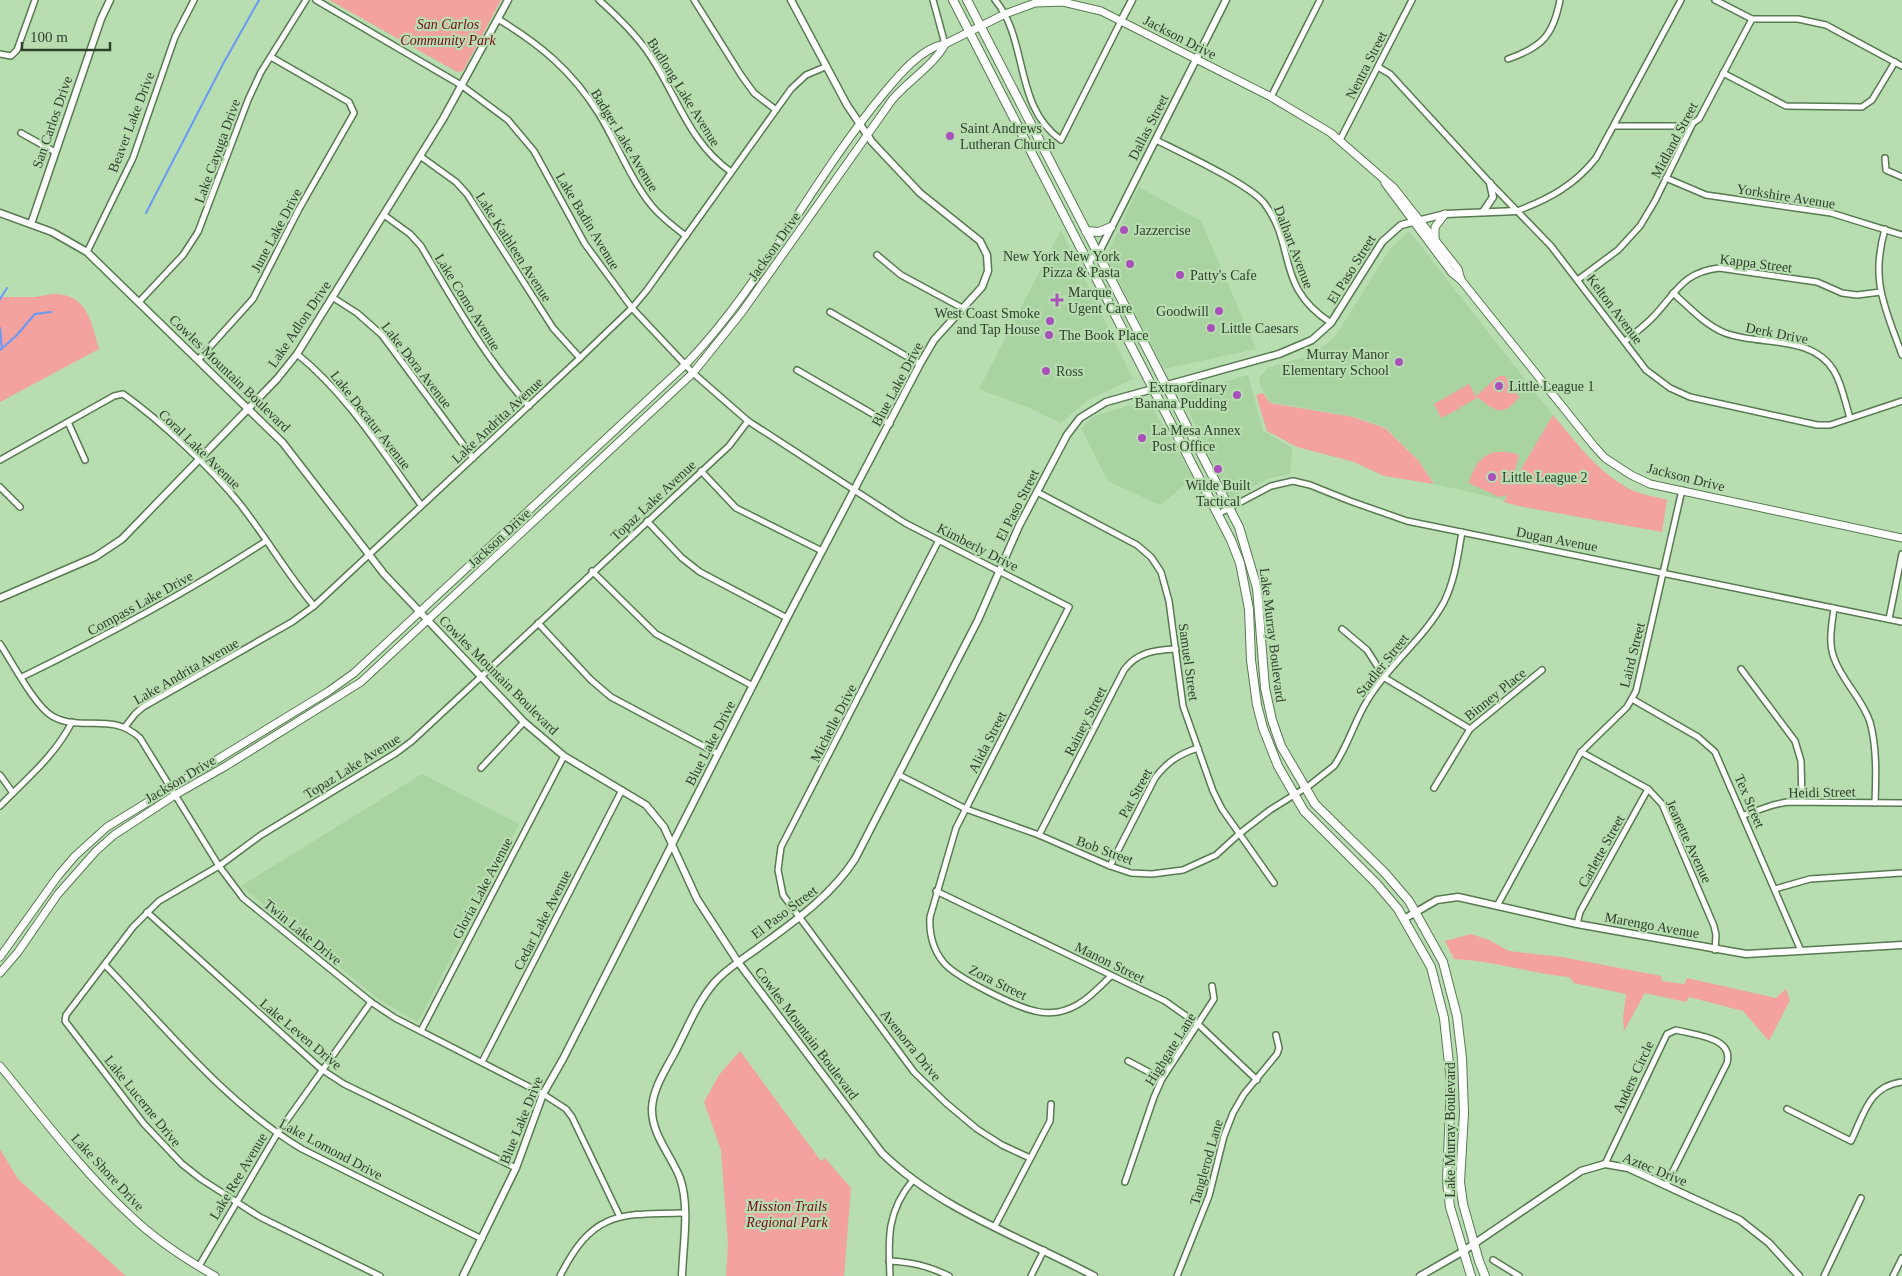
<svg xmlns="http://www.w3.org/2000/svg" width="1902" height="1276" viewBox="0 0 1902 1276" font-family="Georgia,serif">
  <rect width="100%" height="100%" fill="#b7ddb0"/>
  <g fill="#a9d3a1">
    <path d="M 1139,187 L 1201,221 L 1256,349 L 1164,369 L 1106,256 Z"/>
    <path d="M 1061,230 L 1133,379 L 1088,400 L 1061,423 L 1027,407 L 979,389 Z"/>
    <path d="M 1409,231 L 1553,415 L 1504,500 L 1435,484 L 1416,457 L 1385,427 L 1355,417 L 1270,402 L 1260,385 L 1259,378 L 1269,367 L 1308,356 L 1328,343 L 1337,334 L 1390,249 Z"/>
    <path d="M 1248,375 L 1263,431 L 1292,448 L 1290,474 L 1267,479 L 1230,499 L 1181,395 Z"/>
    <path d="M 1148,400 L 1193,478 L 1160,505 L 1108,481 L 1081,428 L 1094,416 Z"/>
    <path d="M 422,774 L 519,824 L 418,1022 L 381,1001 L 241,886 Z"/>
  </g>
  <g fill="#f3a2a0">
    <path d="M 329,0 L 501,0 L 463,71 L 457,72 Z"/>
    <path d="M 52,294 C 87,293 91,321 99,349 L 0,402 L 0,297 L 35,297 Z"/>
    <path d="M 1499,376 L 1505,376 L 1519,397 C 1503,419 1493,410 1476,396 Z"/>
    <path d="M 1469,384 L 1477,398 L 1459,408 L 1453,398 L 1459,409 L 1441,418 L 1434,404 Z"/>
    <path d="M 1263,393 L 1270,403 L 1353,417 L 1385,428 L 1418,460 L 1434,484 L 1384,476 L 1354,462 L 1297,447 L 1267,431 L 1256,395 Z"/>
    <path d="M 1553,415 C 1575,441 1596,470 1626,487 C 1637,494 1654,496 1667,500 L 1662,532 L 1518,506 L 1504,502 L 1507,495 L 1499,497 L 1469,483 C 1476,456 1492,446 1519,455 L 1511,486 Z"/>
    <path d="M 1471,934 L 1489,940 L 1509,951 L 1562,957 L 1661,976 L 1662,981 L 1684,984 L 1687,978 L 1776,998 L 1786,989 L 1790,1000 L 1769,1041 L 1743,1011 L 1689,997 L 1686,1002 L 1645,993 L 1624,1031 L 1623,1018 L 1626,994 L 1574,983 L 1569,977 C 1530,973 1493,961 1454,959 L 1445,941 Z"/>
    <path d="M 740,1051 L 821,1161 L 825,1158 L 851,1188 L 844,1276 L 726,1276 L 728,1244 L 721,1150 L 704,1102 L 719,1075 Z"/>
    <path d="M 0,1149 L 18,1179 L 126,1276 L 0,1276 Z"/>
  </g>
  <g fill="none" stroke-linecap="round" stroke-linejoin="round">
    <g stroke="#669af5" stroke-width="2">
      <path d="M 146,213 L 223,64 L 259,0"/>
      <path d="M 0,299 L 7,288"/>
      <path d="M 0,328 L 2,349"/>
      <path d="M 0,350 L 16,336 L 35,314 L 51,312"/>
    </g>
    <defs>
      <g id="minor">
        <path d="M 316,0 L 461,85 L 508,120 L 534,151 L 585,244 L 632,308 L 693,373 L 748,421 L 905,523 L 1069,607 L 956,828 L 930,917 C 929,934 933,950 944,963 C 957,978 1016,1007 1035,1011 C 1042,1013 1051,1013 1058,1012 C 1081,1008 1095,991 1111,976"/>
        <path d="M 599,0 C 618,17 637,35 651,57 C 678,98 689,142 731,172"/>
        <path d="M 694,0 L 741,75 L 754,93 L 776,110"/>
        <path d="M 933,0 L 945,44"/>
        <path d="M 995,0 C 1029,40 1013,106 1061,140 L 1121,21"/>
        <path d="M 1715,0 L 1752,19 L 1798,19 L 1826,25 L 1902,66"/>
        <path d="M 498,19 C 541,45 572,71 599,114 C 616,142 632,182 652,206 C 662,218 674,227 686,236"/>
        <path d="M 0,54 L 11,56 L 17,50 L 35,0"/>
        <path d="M 1508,59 C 1542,47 1553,36 1560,0"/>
        <path d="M 1378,67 L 1390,74 L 1490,183 L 1551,246 L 1646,370 L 1670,388 L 1690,397 L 1817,425 L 1830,425 L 1902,401"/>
        <path d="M 1723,73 L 1786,106 L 1862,107 L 1872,100 L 1895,62"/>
        <path d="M 1271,97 L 1320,0"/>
        <path d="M 1615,126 L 1682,126 L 1693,123"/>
        <path d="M 21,133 L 55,152"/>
        <path d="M 1156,140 C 1180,152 1249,184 1264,203 C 1297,246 1274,286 1331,323"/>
        <path d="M 1340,140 L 1412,0"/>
        <path d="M 420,156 L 456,182 L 467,194 L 553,328 L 580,358"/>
        <path d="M 1885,158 L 1886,170 L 1902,177"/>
        <path d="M 1666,178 L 1706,195 L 1831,213 L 1902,235"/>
        <path d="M 1517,211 C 1549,199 1575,185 1596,158 L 1681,0"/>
        <path d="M 384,215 L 410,234 L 421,246 C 454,302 485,358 529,406"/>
        <path d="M 1885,229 C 1870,281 1885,307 1902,355"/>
        <path d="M 87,252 L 133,158 L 175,37 L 194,0"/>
        <path d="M 877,255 L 901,275 L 964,309"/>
        <path d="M 1579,279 L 1618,250 L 1640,226 L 1655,201 L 1693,123 L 1699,119 L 1752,19"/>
        <path d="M 1673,293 C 1689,307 1705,325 1725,333 C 1759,346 1812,334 1834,371 C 1842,384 1845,402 1850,418"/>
        <path d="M 332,297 L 357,313 L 382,335 L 473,458"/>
        <path d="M 139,302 L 183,255 L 198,232 L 248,100 L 261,72 L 306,0"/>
        <path d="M 830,312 L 920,364"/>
        <path d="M 1625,341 C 1635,333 1646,325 1655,315 C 1677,291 1684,272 1719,268 L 1817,282 L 1842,293 L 1857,295 L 1881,292"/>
        <path d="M 297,354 C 348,395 383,453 421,505"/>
        <path d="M 198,360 L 253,299 L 299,209 L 354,113 L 349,102 L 271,57"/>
        <path d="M 797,370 L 890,424"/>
        <path d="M 68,422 L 85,460"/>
        <path d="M 0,460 L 114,396 L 123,394 C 161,421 211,468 240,504 C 266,537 287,574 314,606"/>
        <path d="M 701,471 L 736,508 L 822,551"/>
        <path d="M 0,487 L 20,507"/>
        <path d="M 1037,492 L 1137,545 L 1151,557 L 1161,572 L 1169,601 L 1183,706 L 1213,791 L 1222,809 L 1274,883"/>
        <path d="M 1218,514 L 1271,486 L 1293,481 L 1310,485 L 1350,501 L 1407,521 L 1902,622"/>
        <path d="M 647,521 L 682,558 L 700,572 L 787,618"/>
        <path d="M 939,540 L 781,847 L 778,870 L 783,895 L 914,1072 L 946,1103 L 977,1129 L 1002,1145 L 1030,1158"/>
        <path d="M 592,571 L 656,634 L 753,686"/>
        <path d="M 1834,608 C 1832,624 1828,642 1834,658 C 1842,681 1862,698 1870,722 C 1877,747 1876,777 1875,803"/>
        <path d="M 1889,619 L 1902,554"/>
        <path d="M 538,623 L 591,680 L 611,697 L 718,754"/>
        <path d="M 1342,629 L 1367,650 L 1385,678 L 1470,729"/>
        <path d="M 0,644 C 12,662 35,706 52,716 C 81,733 111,711 140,738 L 219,866 L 243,898 L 371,1002 L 395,1018 L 543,1094 L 566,1109 L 572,1117 L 620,1217"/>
        <path d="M 1741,669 L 1795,741 L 1801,761 L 1802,802"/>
        <path d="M 22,677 C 106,636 188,592 266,541"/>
        <path d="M 1632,699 L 1698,737 L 1715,752 L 1801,951"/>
        <path d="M 125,727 L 135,714 L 143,707 L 292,622 L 314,606 L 580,358 L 632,308 L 647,290 L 791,89 L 806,75 L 825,67"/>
        <path d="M 1581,752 L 1648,789 L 1662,804 L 1714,926 L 1716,935 L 1715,950"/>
        <path d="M 481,768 L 524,722"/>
        <path d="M 0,775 L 13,793"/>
        <path d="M 899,775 L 966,809 L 1039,835 L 1110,866 L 1131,873 L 1152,874 L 1183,870 L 1216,855 L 1239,834 L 1270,810 L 1310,785 L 1334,766 C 1348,746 1354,722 1367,701 C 1388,665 1424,639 1444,602 C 1455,580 1458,555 1462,532"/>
        <path d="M 1434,788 L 1470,729 L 1542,670"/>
        <path d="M 0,806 C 27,778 54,757 72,722"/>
        <path d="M 1744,815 L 1773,805 L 1787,802 L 1902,803"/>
        <path d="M 1039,835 L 1124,670 C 1137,652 1155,650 1176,649"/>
        <path d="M 1110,866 L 1155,778 C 1167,762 1179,754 1198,748"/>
        <path d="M 1775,889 L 1810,879 L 1902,873"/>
        <path d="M 936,891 L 1165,1001 L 1199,1025 L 1257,1080"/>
        <path d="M 1497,906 L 1581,752 L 1627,707 L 1636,691 L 1682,490"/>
        <path d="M 147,912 L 321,1069 L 344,1084 L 516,1168"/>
        <path d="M 1577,924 L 1580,912 L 1648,789"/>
        <path d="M 105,965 C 167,1029 225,1103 302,1149 L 482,1239"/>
        <path d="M 421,1031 L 564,756"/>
        <path d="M 1128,1061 L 1162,1079"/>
        <path d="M 482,1062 L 622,790"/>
        <path d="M 1787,1109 L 1851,1141 C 1864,1114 1869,1086 1902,1082"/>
        <path d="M 1605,1164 L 1667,1034 L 1676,1030 C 1694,1035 1734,1037 1727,1063 L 1666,1185"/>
        <path d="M 1125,1182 L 1154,1097 L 1162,1079 L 1214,999 L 1212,986"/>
        <path d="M 995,1226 L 1050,1121 L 1051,1104"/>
        <path d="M 1493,1260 L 1519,1276"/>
        <path d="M 889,1261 C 912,1262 928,1266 949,1276"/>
        <path d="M 199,1266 L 277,1134 L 371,1002"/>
        <path d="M 380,1276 L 260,1217 L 201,1179 L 182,1164 L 144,1124 L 65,1021 L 66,1015 L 133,927 L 159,901 L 219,866 L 261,835 L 396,753 L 412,741 L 729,446 L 748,421"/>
        <path d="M 560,1276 C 593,1211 618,1214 684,1213"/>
        <path d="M 890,1276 C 888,1238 887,1211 913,1180"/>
        <path d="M 1031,1276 L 1044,1250"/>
        <path d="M 1177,1276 L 1209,1196 L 1224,1136 L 1233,1113 L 1244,1094 L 1277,1054 L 1279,1048 L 1276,1035"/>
        <path d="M 1824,1276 L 1861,1198"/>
        <path d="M 1893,1276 L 1902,1258"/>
      </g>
      <g id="tertiary">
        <path d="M 1121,21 L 1132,0"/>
        <path d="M 1483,212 L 1493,197 L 1490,183"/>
        <path d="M 0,213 L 52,232 L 87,252 L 283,443 L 384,574 L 524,722 L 564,756 L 646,805 L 664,827 L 697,899 L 738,962 L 882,1153 C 940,1210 1023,1238 1094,1276"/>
        <path d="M 31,224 L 101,19 L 110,0"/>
        <path d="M 1088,261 L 1098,254 L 1226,0"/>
        <path d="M 0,598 L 95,557 L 122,539 L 277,379 L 297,354 L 443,119 L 508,0"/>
        <path d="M 1404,919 L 1437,900 L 1458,897 L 1577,924 L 1746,954 L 1902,945"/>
        <path d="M 463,1276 L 516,1168 L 543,1094 L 563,1059 L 787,618 L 920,364 L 934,340 L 982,287 L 988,271 L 987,255 L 980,241 L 920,193 L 872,142 L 847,105 L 791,0"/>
        <path d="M 682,1276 C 683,1245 690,1207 680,1178 C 671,1155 651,1134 652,1108 C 653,1088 666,1069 675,1052 C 687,1029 697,1003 714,983 C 726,969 743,959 758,948 C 795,921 830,897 855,859 L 978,620 L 1019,526 L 1067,435 L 1080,418 L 1106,402 L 1279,354 L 1312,340 L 1331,323 L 1382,242 L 1401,225 L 1445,214 L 1517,211"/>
        <path d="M 1420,1276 L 1462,1252 L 1581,1171 L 1605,1164 L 1628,1168 L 1740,1220 L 1769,1243 L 1799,1276"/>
      </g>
      <g id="secondary">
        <path d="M 1385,183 L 1452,273 L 1461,280 L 1594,446 L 1605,458 L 1631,475 L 1650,484 L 1902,538"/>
        <path d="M 1435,241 L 1435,227 L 1445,214"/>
        <path d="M 0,957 L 58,876 L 75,856 L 107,827 L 329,691 L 354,673 L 685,365 C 762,286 813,178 884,93 C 899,75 921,48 945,44 L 1005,14 L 1035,3 L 1063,2 L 1101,11 L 1271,97 L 1331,133 L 1394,188 L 1458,269 L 1461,280"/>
        <path d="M 0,973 L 18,952 L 58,894 L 96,851 L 114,835 L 175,795 L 226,766 L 361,682 L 693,373 L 742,312 L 892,100 C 907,82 936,63 945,44"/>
        <path d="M 0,1066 C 42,1117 82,1171 131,1216 C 156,1240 185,1259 215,1276"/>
      </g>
      <g id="primary">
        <path d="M 953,0 L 1231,540 L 1240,563 L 1249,609 L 1251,660 L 1257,705 L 1263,728 L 1278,766 L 1304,811 L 1376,883 L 1398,909 L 1431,967 L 1444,1018 L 1451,1082 L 1447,1182 L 1450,1207 L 1471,1276"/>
        <path d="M 967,0 L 1239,527 L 1257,588 L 1265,688 L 1272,720 L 1281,746 L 1315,804 L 1385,873 L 1409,901 L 1443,962 L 1457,1016 L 1462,1058 L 1464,1113 L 1460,1182 L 1463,1204 L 1479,1261 L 1485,1276"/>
        <path d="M 1086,231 L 1099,232 L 1111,227"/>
      </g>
    </defs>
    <use href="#minor" stroke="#577a50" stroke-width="8"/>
    <use href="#tertiary" stroke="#577a50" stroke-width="9"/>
    <use href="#secondary" stroke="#577a50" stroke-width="9"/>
    <use href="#primary" stroke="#577a50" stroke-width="10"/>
    <use href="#minor" stroke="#fff" stroke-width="5"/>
    <use href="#tertiary" stroke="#fff" stroke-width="6"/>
    <use href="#secondary" stroke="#fff" stroke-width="7"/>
    <use href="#primary" stroke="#fff" stroke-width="8"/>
  </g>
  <g fill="#a950bb" stroke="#b7ddb0" stroke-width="2">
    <circle cx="950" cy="136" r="5"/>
    <circle cx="1124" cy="230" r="5"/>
    <circle cx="1130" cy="264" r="5"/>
    <circle cx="1180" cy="275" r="5"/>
    <path d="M1054.5 292.5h5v5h5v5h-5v5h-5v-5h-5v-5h5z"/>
    <circle cx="1219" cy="311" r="5"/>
    <circle cx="1050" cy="321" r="5"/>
    <circle cx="1211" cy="328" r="5"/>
    <circle cx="1049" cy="335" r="5"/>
    <circle cx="1399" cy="362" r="5"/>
    <circle cx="1046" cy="371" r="5"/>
    <circle cx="1499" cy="386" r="5"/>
    <circle cx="1237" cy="395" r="5"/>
    <circle cx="1142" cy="438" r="5"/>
    <circle cx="1218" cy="469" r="5"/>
    <circle cx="1492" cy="477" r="5"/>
  </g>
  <g text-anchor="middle" stroke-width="4.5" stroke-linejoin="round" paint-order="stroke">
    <g font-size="14" font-style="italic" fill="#78091c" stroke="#b7ddb0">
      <text x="448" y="29">San Carlos<tspan x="448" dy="16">Community Park</tspan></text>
      <text x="787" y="1211">Mission Trails<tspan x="787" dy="16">Regional Park</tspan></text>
    </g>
    <g font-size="14" fill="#30402d" stroke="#b7ddb0">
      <text transform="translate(1180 37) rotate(27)" y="5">Jackson Drive</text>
      <text transform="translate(1366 65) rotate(-63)" y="5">Nentra Street</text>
      <text transform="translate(684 92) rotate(58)" y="5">Budlong Lake Avenue</text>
      <text transform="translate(52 122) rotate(-71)" y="5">San Carlos Drive</text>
      <text transform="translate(131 122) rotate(-69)" y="5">Beaver Lake Drive</text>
      <text transform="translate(1148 127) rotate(-63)" y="5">Dallas Street</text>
      <text transform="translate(625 140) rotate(59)" y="5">Badger Lake Avenue</text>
      <text transform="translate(1674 140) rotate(-62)" y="5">Midland Street</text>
      <text transform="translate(217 151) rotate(-70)" y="5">Lake Cayuga Drive</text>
      <text transform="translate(1786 196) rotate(9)" y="5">Yorkshire Avenue</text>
      <text transform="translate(588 221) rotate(59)" y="5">Lake Badin Avenue</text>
      <text transform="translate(276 230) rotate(-62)" y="5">June Lake Drive</text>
      <text transform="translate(774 246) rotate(-55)" y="5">Jackson Drive</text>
      <text transform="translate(514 247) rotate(57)" y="5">Lake Kathleen Avenue</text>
      <text transform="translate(1294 247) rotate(69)" y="5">Dalhart Avenue</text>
      <text transform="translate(1756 263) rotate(7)" y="5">Kappa Street</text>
      <text transform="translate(1351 269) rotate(-58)" y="5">El Paso Street</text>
      <text transform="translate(468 302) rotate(58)" y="5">Lake Como Avenue</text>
      <text transform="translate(1615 309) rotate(53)" y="5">Kelton Avenue</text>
      <text transform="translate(299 324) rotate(-56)" y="5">Lake Adlon Drive</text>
      <text transform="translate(1777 333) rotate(11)" y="5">Derk Drive</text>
      <text transform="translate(417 365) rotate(52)" y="5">Lake Dora Avenue</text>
      <text transform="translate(230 373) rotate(44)" y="5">Cowles Mountain Boulevard</text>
      <text transform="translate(897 384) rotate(-62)" y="5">Blue Lake Drive</text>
      <text transform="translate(371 420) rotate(52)" y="5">Lake Decatur Avenue</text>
      <text transform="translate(497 420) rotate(-43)" y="5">Lake Andrita Avenue</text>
      <text transform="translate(200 449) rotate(44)" y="5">Coral Lake Avenue</text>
      <text transform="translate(1686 477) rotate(14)" y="5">Jackson Drive</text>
      <text transform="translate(653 500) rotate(-43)" y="5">Topaz Lake Avenue</text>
      <text transform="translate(1017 505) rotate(-63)" y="5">El Paso Street</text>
      <text transform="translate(499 538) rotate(-43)" y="5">Jackson Drive</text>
      <text transform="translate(1557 539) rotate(11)" y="5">Dugan Avenue</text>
      <text transform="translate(978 547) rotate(27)" y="5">Kimberly Drive</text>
      <text transform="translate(140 603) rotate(-29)" y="5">Compass Lake Drive</text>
      <text transform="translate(1273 635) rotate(83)" y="5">Lake Murray Boulevard</text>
      <text transform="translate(1632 655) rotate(-76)" y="5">Laird Street</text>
      <text transform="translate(1189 662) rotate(82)" y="5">Samuel Street</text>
      <text transform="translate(1382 665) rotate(-52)" y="5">Stadler Street</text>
      <text transform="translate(186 671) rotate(-30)" y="5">Lake Andrita Avenue</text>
      <text transform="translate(499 675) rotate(45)" y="5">Cowles Mountain Boulevard</text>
      <text transform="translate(1495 694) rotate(-39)" y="5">Binney Place</text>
      <text transform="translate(1085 721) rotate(-63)" y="5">Rainey Street</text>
      <text transform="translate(833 723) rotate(-63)" y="5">Michelle Drive</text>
      <text transform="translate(987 742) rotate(-63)" y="5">Alida Street</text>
      <text transform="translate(710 743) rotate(-63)" y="5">Blue Lake Drive</text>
      <text transform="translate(352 766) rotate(-32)" y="5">Topaz Lake Avenue</text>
      <text transform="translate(180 779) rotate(-31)" y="5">Jackson Drive</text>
      <text transform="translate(1822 792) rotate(-1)" y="5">Heidi Street</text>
      <text transform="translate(1135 793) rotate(-61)" y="5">Pat Street</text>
      <text transform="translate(1750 801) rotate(67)" y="5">Tex Street</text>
      <text transform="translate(1689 841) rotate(65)" y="5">Jeanette Avenue</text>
      <text transform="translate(1105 850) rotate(20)" y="5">Bob Street</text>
      <text transform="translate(1601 851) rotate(-61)" y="5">Carlette Street</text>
      <text transform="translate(482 888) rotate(-62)" y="5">Gloria Lake Avenue</text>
      <text transform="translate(784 912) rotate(-37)" y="5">El Paso Street</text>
      <text transform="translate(542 920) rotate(-63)" y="5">Cedar Lake Avenue</text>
      <text transform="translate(1652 925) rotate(10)" y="5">Marengo Avenue</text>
      <text transform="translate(303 932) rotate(39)" y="5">Twin Lake Drive</text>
      <text transform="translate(1110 962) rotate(26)" y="5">Manon Street</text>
      <text transform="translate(998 982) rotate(26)" y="5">Zora Street</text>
      <text transform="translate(807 1033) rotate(53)" y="5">Cowles Mountain Boulevard</text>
      <text transform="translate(301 1034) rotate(40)" y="5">Lake Leven Drive</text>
      <text transform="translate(911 1045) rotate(51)" y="5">Avenorra Drive</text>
      <text transform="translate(1170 1049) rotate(-58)" y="5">Highgate Lane</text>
      <text transform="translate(1633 1077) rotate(-65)" y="5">Anders Circle</text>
      <text transform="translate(143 1101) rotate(51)" y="5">Lake Lucerne Drive</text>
      <text transform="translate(521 1120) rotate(-68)" y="5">Blue Lake Drive</text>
      <text transform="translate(1450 1130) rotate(-90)" y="5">Lake Murray Boulevard</text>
      <text transform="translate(331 1149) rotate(28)" y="5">Lake Lomond Drive</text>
      <text transform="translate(1206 1162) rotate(-74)" y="5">Tanglerod Lane</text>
      <text transform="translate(1655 1169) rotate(22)" y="5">Aztec Drive</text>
      <text transform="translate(108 1172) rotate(47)" y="5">Lake Shore Drive</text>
      <text transform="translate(238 1176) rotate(-59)" y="5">Lake Ree Avenue</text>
    </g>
    <g font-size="14" fill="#30402d" stroke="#b7ddb0" text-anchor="start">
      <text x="960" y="133">Saint Andrews<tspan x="960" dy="16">Lutheran Church</tspan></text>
      <text x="1134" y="235">Jazzercise</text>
      <text x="1120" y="261" text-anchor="end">New York New York<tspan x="1120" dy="16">Pizza &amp; Pasta</tspan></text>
      <text x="1190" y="280">Patty's Cafe</text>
      <text x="1068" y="297">Marque<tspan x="1068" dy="16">Ugent Care</tspan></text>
      <text x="1209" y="316" text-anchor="end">Goodwill</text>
      <text x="1040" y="318" text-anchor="end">West Coast Smoke<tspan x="1040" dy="16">and Tap House</tspan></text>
      <text x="1221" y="333">Little Caesars</text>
      <text x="1059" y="340">The Book Place</text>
      <text x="1389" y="359" text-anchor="end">Murray Manor<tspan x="1389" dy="16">Elementary School</tspan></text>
      <text x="1056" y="376">Ross</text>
      <text x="1509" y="391">Little League 1</text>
      <text x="1227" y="392" text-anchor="end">Extraordinary<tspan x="1227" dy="16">Banana Pudding</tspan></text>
      <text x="1152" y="435">La Mesa Annex<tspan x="1152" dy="16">Post Office</tspan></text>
      <text x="1502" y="482">Little League 2</text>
      <text x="1218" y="490" text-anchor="middle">Wilde Built<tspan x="1218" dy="16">Tactical</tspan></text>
    </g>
  </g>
  <path d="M22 42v8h88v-8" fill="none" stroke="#30402d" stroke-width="2.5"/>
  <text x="30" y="42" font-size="15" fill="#30402d" stroke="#b7ddb0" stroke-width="4" paint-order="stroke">100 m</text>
</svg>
